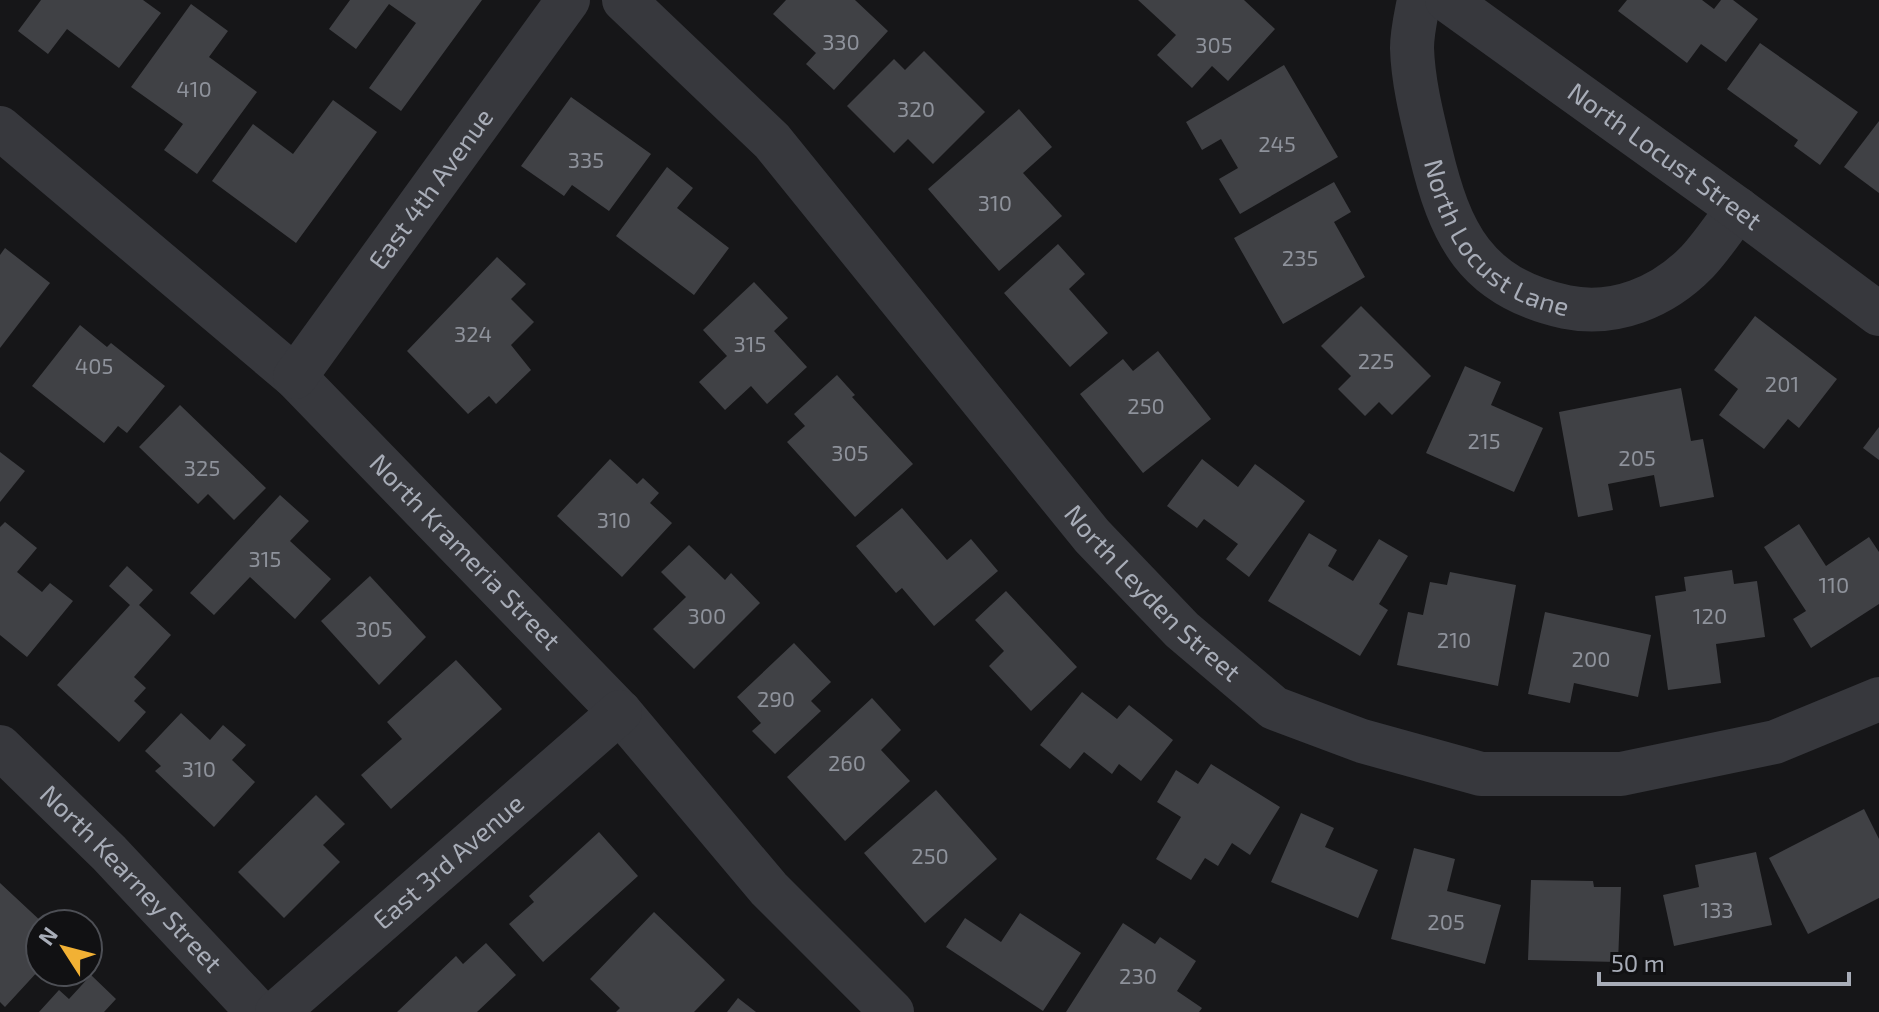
<svg xmlns="http://www.w3.org/2000/svg" width="1879" height="1012" viewBox="0 0 1879 1012" font-family="'Exo 2',sans-serif">
  <rect width="100%" height="100%" fill="#161618"/>
  <g fill="#404145">
    <path d="M 41,0 L 143,0 L 161,13 L 119,68 L 67,29 L 48,54 L 18,31 Z"/>
    <path d="M 350,0 L 482,0 L 401,111 L 369,88 L 416,23 L 389,4 L 356,49 L 329,29 Z"/>
    <path d="M 786,0 L 855,0 L 888,31 L 834,90 L 806,64 L 816,53 L 773,14 Z"/>
    <path d="M 1138,0 L 1244,0 L 1275,29 L 1228,81 L 1212,66 L 1192,88 L 1157,55 L 1176,35 Z"/>
    <path d="M 1627,0 L 1702,0 L 1714,9 L 1721,0 L 1733,0 L 1758,19 L 1726,62 L 1701,44 L 1687,63 L 1618,11 Z"/>
    <path d="M 191,4 L 228,31 L 209,57 L 257,92 L 197,174 L 164,150 L 183,124 L 131,87 Z"/>
    <path d="M 1760,43 L 1858,112 L 1820,165 L 1794,146 L 1798,140 L 1727,89 Z"/>
    <path d="M 924,51 L 985,112 L 933,164 L 908,139 L 894,153 L 847,106 L 894,59 L 905,70 Z"/>
    <path d="M 1284,65 L 1338,157 L 1240,214 L 1219,179 L 1238,168 L 1221,139 L 1202,150 L 1186,122 Z"/>
    <path d="M 571,97 L 651,154 L 609,211 L 572,185 L 564,196 L 521,166 Z"/>
    <path d="M 333,100 L 377,132 L 296,243 L 212,181 L 253,124 L 293,154 Z"/>
    <path d="M 1019,109 L 1052,147 L 1023,173 L 1062,216 L 999,271 L 928,189 Z"/>
    <path d="M 1879,121 L 1879,193 L 1844,167 Z"/>
    <path d="M 667,167 L 693,188 L 677,208 L 729,248 L 694,295 L 616,236 Z"/>
    <path d="M 1334,182 L 1351,212 L 1334,222 L 1365,277 L 1283,324 L 1234,238 Z"/>
    <path d="M 1058,244 L 1085,274 L 1069,289 L 1108,333 L 1070,367 L 1004,293 Z"/>
    <path d="M 5,248 L 50,283 L 0,348 L 0,255 Z"/>
    <path d="M 497,257 L 526,284 L 511,299 L 534,322 L 511,345 L 531,370 L 496,404 L 489,396 L 468,414 L 407,351 Z"/>
    <path d="M 754,282 L 788,318 L 774,331 L 807,367 L 767,404 L 751,386 L 725,410 L 699,382 L 727,356 L 703,330 Z"/>
    <path d="M 1361,306 L 1431,376 L 1392,415 L 1379,402 L 1365,416 L 1338,389 L 1351,376 L 1321,346 Z"/>
    <path d="M 1755,316 L 1837,379 L 1799,428 L 1788,419 L 1764,449 L 1719,415 L 1738,389 L 1714,370 Z"/>
    <path d="M 80,325 L 107,347 L 111,343 L 165,386 L 127,433 L 118,426 L 104,443 L 32,386 Z"/>
    <path d="M 1158,351 L 1211,419 L 1143,473 L 1080,394 L 1123,359 L 1133,371 Z"/>
    <path d="M 1465,366 L 1501,382 L 1491,405 L 1543,428 L 1514,492 L 1426,453 Z"/>
    <path d="M 837,375 L 855,395 L 852,397 L 913,464 L 855,517 L 787,442 L 805,426 L 794,414 Z"/>
    <path d="M 1681,388 L 1691,441 L 1703,439 L 1714,497 L 1660,507 L 1654,475 L 1608,484 L 1613,510 L 1578,517 L 1559,412 Z"/>
    <path d="M 180,405 L 266,488 L 234,520 L 208,494 L 198,504 L 139,447 Z"/>
    <path d="M 1879,427 L 1879,460 L 1863,448 Z"/>
    <path d="M 0,452 L 25,471 L 0,502 Z"/>
    <path d="M 610,459 L 637,484 L 643,478 L 659,493 L 650,503 L 672,523 L 622,577 L 557,516 Z"/>
    <path d="M 1202,459 L 1238,487 L 1255,464 L 1305,501 L 1249,577 L 1226,559 L 1238,544 L 1204,519 L 1197,528 L 1167,506 Z"/>
    <path d="M 280,495 L 309,521 L 290,541 L 331,579 L 295,619 L 250,577 L 214,615 L 190,593 Z"/>
    <path d="M 902,508 L 947,560 L 971,539 L 998,571 L 934,626 L 902,588 L 896,593 L 856,546 Z"/>
    <path d="M 5,522 L 37,548 L 17,572 L 42,592 L 50,583 L 73,601 L 27,657 L 0,635 L 0,527 Z"/>
    <path d="M 1799,524 L 1826,566 L 1869,537 L 1879,552 L 1879,604 L 1811,648 L 1793,619 L 1806,611 L 1764,547 Z"/>
    <path d="M 1309,533 L 1337,550 L 1328,566 L 1353,581 L 1379,539 L 1408,556 L 1379,604 L 1388,610 L 1360,656 L 1268,601 Z"/>
    <path d="M 689,545 L 725,580 L 731,573 L 760,603 L 694,669 L 653,629 L 686,597 L 661,572 Z"/>
    <path d="M 127,566 L 153,590 L 139,605 L 171,635 L 134,677 L 146,688 L 134,701 L 146,712 L 119,742 L 57,685 L 130,605 L 109,586 Z"/>
    <path d="M 1732,570 L 1734,584 L 1757,581 L 1765,637 L 1716,644 L 1721,683 L 1668,690 L 1655,596 L 1686,591 L 1684,577 Z"/>
    <path d="M 1450,572 L 1516,585 L 1498,686 L 1397,665 L 1408,612 L 1423,615 L 1430,582 L 1447,585 Z"/>
    <path d="M 370,576 L 426,637 L 379,685 L 321,621 Z"/>
    <path d="M 1006,591 L 1077,667 L 1031,711 L 989,666 L 1004,651 L 975,620 Z"/>
    <path d="M 1545,612 L 1651,635 L 1638,697 L 1574,683 L 1570,703 L 1528,694 Z"/>
    <path d="M 794,643 L 831,682 L 811,701 L 821,711 L 775,754 L 752,731 L 761,723 L 737,697 Z"/>
    <path d="M 456,660 L 502,709 L 391,809 L 361,775 L 402,739 L 387,722 Z"/>
    <path d="M 1082,692 L 1117,719 L 1129,705 L 1173,740 L 1141,781 L 1119,764 L 1112,774 L 1084,752 L 1070,769 L 1040,745 Z"/>
    <path d="M 872,698 L 901,730 L 881,750 L 910,781 L 845,841 L 787,777 Z"/>
    <path d="M 181,713 L 210,740 L 223,725 L 246,745 L 232,760 L 255,782 L 214,827 L 155,771 L 161,766 L 145,751 Z"/>
    <path d="M 1211,764 L 1280,807 L 1250,855 L 1232,843 L 1218,866 L 1205,858 L 1191,880 L 1156,859 L 1181,817 L 1157,802 L 1176,770 L 1198,784 Z"/>
    <path d="M 936,790 L 997,859 L 925,923 L 864,853 Z"/>
    <path d="M 316,795 L 345,824 L 323,845 L 340,862 L 284,918 L 238,872 Z"/>
    <path d="M 1864,809 L 1879,839 L 1879,898 L 1808,934 L 1769,858 Z"/>
    <path d="M 1301,813 L 1334,828 L 1325,847 L 1378,870 L 1358,918 L 1271,882 Z"/>
    <path d="M 599,832 L 638,876 L 543,962 L 509,924 L 534,902 L 529,896 Z"/>
    <path d="M 1414,848 L 1455,859 L 1447,891 L 1501,905 L 1485,964 L 1391,939 Z"/>
    <path d="M 1756,852 L 1772,925 L 1674,946 L 1663,895 L 1699,887 L 1695,865 Z"/>
    <path d="M 1531,880 L 1593,881 L 1594,887 L 1621,887 L 1618,962 L 1528,960 Z"/>
    <path d="M 0,883 L 44,924 L 40,924 L 40,969 L 5,1007 L 0,1002 Z"/>
    <path d="M 654,912 L 725,980 L 694,1012 L 616,1012 L 620,1008 L 590,979 Z"/>
    <path d="M 1020,913 L 1081,953 L 1043,1011 L 946,947 L 965,918 L 1001,942 Z"/>
    <path d="M 1123,923 L 1155,944 L 1160,937 L 1196,961 L 1177,991 L 1202,1008 L 1199,1012 L 1066,1012 Z"/>
    <path d="M 486,943 L 516,975 L 477,1012 L 397,1012 L 456,956 L 463,964 Z"/>
    <path d="M 91,975 L 116,999 L 104,1012 L 39,1012 L 59,990 L 69,999 Z"/>
    <path d="M 738,998 L 756,1012 L 727,1012 Z"/>
  </g>
  <g fill="none" stroke-linecap="round" stroke-linejoin="round">
    <g stroke="#37383d" stroke-width="44">
      <path id="s1" d="M 624,0 L 772,141 L 1092,536 L 1182,630 L 1274,708 L 1362,741 L 1481,774 L 1621,774 L 1775,742 L 1879,699"/>
      <path id="s2" d="M 1419,0 C 1416,16 1412,32 1412,48 C 1413,82 1422,117 1430,150 C 1450,234 1475,287 1566,307 C 1615,317 1663,297 1697,262 C 1712,246 1725,226 1738,209"/>
      <path id="s3" d="M 1447,0 L 1738,209 L 1879,314"/>
      <path id="s4" d="M 0,128 L 295,377 L 620,712 L 769,889 L 892,1012"/>
      <path id="s5" d="M 295,377 L 568,0"/>
      <path id="s6" d="M 0,747 L 109,853 L 258,1012"/>
      <path id="s7" d="M 277,1012 L 620,712"/>
    </g>
  </g>
  <g text-anchor="middle" stroke-width="6" stroke-linejoin="round" paint-order="stroke">
    <g font-size="22" fill="#8e929b">
      <text x="841" y="50">330</text>
      <text x="1214" y="53">305</text>
      <text x="194" y="97">410</text>
      <text x="916" y="117">320</text>
      <text x="1277" y="152">245</text>
      <text x="586" y="168">335</text>
      <text x="995" y="211">310</text>
      <text x="1300" y="266">235</text>
      <text x="473" y="342">324</text>
      <text x="750" y="352">315</text>
      <text x="1376" y="369">225</text>
      <text x="94" y="374">405</text>
      <text x="1782" y="392">201</text>
      <text x="1146" y="414">250</text>
      <text x="1484" y="449">215</text>
      <text x="850" y="461">305</text>
      <text x="1637" y="466">205</text>
      <text x="202" y="476">325</text>
      <text x="614" y="528">310</text>
      <text x="265" y="567">315</text>
      <text x="1834" y="593">110</text>
      <text x="707" y="624">300</text>
      <text x="1710" y="624">120</text>
      <text x="374" y="637">305</text>
      <text x="1454" y="648">210</text>
      <text x="1591" y="667">200</text>
      <text x="776" y="707">290</text>
      <text x="847" y="771">260</text>
      <text x="199" y="777">310</text>
      <text x="930" y="864">250</text>
      <text x="1717" y="918">133</text>
      <text x="1446" y="930">205</text>
      <text x="1138" y="984">230</text>
    </g>
    <g font-size="26" fill="#a8adb8" stroke="#111113">
      <text dy="9" stroke="none"><textPath href="#s3" startOffset="268">North Locust Street</textPath></text>
      <text dy="9" stroke="none"><textPath href="#s5" startOffset="232">East 4th Avenue</textPath></text>
      <text dy="9" stroke="none"><textPath href="#s2" startOffset="270">North Locust Lane</textPath></text>
      <text dy="9" stroke="none"><textPath href="#s4" startOffset="630">North Krameria Street</textPath></text>
      <text dy="9" stroke="none"><textPath href="#s1" startOffset="796">North Leyden Street</textPath></text>
      <text dy="9" stroke="none"><textPath href="#s7" startOffset="228">East 3rd Avenue</textPath></text>
      <text dy="9" stroke="none"><textPath href="#s6" startOffset="186">North Kearney Street</textPath></text>
    </g>
  </g>
  <g transform="translate(64 948) rotate(306)"><circle r="38" fill="#111113" stroke="#4d4f55" stroke-width="2"/>
  <path d="M0-6L14 30L0 20L-14 30Z" fill="#f2b134"/>
  <text y="-12" font-size="22" font-weight="bold" text-anchor="middle" fill="#a8adb8">N</text>
  </g>
  <path d="M1599 972v12h250v-12" fill="none" stroke="#a8adb8" stroke-width="4"/>
  <text x="1611" y="972" font-size="24" fill="#a8adb8" stroke="#111113" stroke-width="6" paint-order="stroke">50 m</text>
</svg>
